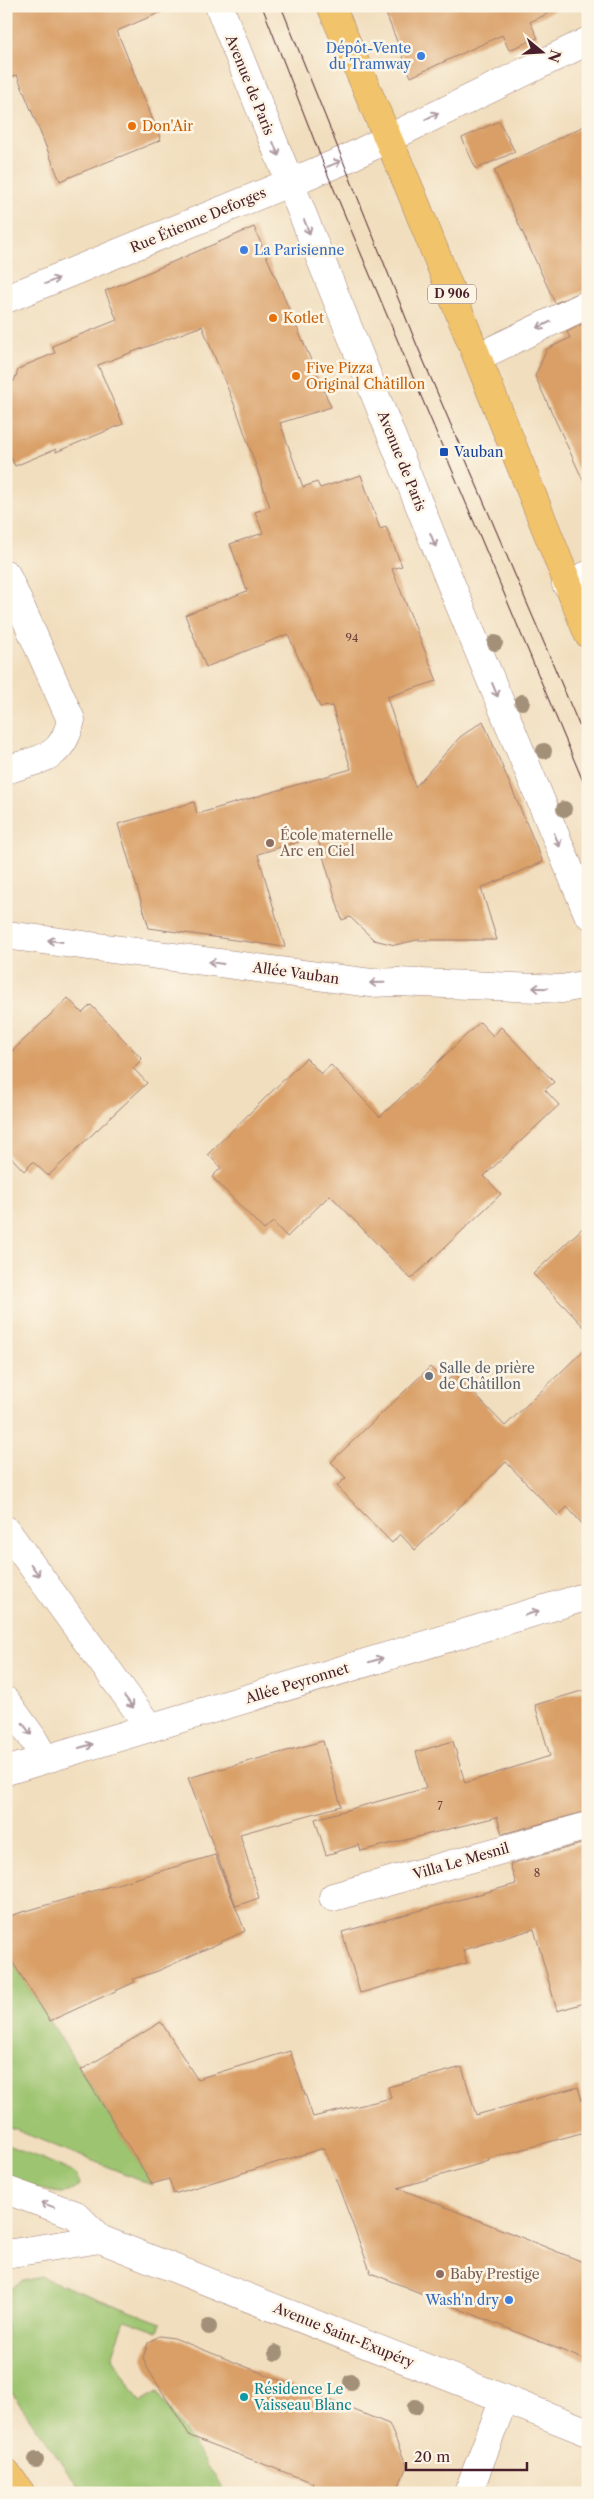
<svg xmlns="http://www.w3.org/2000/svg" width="594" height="2499" viewBox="0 0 594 2499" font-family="'Libre Caslon Text',serif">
  <rect width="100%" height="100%" fill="#fcf5e5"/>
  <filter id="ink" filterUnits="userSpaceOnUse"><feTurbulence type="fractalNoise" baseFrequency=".02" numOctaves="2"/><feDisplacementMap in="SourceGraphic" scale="10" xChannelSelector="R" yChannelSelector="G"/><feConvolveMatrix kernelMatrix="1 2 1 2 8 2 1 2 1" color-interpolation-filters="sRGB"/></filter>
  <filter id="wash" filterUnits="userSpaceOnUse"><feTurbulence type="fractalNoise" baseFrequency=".0096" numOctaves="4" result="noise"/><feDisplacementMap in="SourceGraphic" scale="20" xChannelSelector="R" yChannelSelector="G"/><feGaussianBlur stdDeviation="1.12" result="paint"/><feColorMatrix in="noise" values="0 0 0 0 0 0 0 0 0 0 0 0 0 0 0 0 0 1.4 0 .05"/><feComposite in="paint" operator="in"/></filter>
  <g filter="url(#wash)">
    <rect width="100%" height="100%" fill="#f1debe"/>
    <g fill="#9dc46f" stroke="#74724d">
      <path d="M 6,1951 L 153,2185 L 6,2126 Z"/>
      <path d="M 6,2144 L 72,2171 L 77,2175 L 79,2185 C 74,2190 69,2193 62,2193 C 45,2192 18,2183 6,2172 Z"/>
      <path d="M 41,2277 L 161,2323 L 158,2332 L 125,2320 L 112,2357 L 140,2402 L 158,2392 L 226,2493 L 83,2493 L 6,2385 L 6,2290 L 23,2281 Z"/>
    </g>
    <g id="blocks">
      <g fill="#d99f66">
        <path d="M 6,6 L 175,6 L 117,31 L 161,140 L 60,181 L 17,75 L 6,79 Z"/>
        <path d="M 383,6 L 564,6 L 530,22 L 538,38 L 509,50 L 502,35 L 411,77 Z"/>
        <path d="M 499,121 L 515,152 L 476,169 L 462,138 Z"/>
        <path d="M 588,124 L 588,289 L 555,303 L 494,170 Z"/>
        <path d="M 254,227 L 331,407 L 280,423 L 303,487 L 317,482 L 320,488 L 361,475 L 380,529 L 386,527 L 402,566 L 392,569 L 437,681 L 387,697 L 415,787 L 460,737 L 483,721 L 543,862 L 481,888 L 497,940 L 417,940 L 395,945 L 374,940 L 350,917 L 342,920 L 317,836 L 258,854 L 285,947 L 149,928 L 118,824 L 194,802 L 197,814 L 351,769 L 332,706 L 320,707 L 288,634 L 206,667 L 185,615 L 247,591 L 230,544 L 263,533 L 255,512 L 270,507 L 237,411 L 202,326 L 98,365 L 123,424 L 56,452 L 56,449 L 15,466 L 6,446 L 6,384 L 14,381 L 18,370 L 26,365 L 55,353 L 52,346 L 117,320 L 105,291 Z"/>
        <path d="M 588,321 L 588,491 L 535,376 L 547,349 L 570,338 L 567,332 Z"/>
        <path d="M 68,998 L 82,1013 L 91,1005 L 142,1059 L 133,1068 L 147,1083 L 48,1176 L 33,1162 L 24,1171 L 6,1152 L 6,1057 Z"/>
        <path d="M 480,1022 L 493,1036 L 501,1027 L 554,1082 L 545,1090 L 559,1105 L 484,1176 L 501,1194 L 411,1279 L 330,1195 L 287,1237 L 273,1222 L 264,1230 L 212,1177 L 221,1168 L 208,1154 L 306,1058 L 321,1074 L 331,1065 L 380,1117 Z"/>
        <path d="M 588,1223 L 588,1331 L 533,1274 Z"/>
        <path d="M 588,1346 L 588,1530 L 567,1507 L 558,1516 L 506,1462 L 415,1550 L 400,1534 L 392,1543 L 337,1486 L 346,1478 L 331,1462 L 430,1367 L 445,1382 L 455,1374 L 505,1426 Z"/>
        <path d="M 588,1689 L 588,1811 L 502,1834 L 497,1817 L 361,1851 L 359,1845 L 326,1855 L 315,1819 L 426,1788 L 416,1752 L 453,1741 L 465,1783 L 550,1756 L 535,1705 Z"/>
        <path d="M 323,1741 L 341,1806 L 240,1834 L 259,1898 L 236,1906 L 188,1778 Z"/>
        <path d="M 588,1842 L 588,2002 L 557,2011 L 534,1929 L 463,1950 L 467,1963 L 360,1993 L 342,1932 L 516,1884 L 510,1864 Z"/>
        <path d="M 215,1855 L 245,1931 L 158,1971 L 133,1979 L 135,1982 L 50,2021 L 6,1952 L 6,1917 Z"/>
        <path d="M 161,2022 L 197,2079 L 290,2051 L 313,2117 L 391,2098 L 388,2087 L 462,2067 L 476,2115 L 578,2087 L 588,2121 L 588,2131 L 488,2159 L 489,2161 L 398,2188 L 588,2264 L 588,2361 L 371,2273 L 324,2148 L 174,2194 L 169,2179 L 152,2184 L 81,2070 Z"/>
        <path d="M 159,2336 L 174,2338 L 389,2424 L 407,2466 L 396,2493 L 309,2493 L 313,2483 L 190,2436 L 146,2366 L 143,2358 L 148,2343 Z"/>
      </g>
    </g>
  </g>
  <g filter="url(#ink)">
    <use href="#blocks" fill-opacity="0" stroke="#9e7e74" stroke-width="1"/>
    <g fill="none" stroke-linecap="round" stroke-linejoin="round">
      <defs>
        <g id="minor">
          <path d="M 219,6 L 455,594 L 588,914"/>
          <path d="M 6,299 L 342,161 L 588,41"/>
          <path d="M 478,357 L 588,304"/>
          <path d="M 6,574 L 71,720 C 62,760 41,758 6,770"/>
          <path d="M 566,584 L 588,575"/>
          <path d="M 6,935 L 371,983 L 397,982 L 562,989 L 588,984"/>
          <path d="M 6,1530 L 150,1728"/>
          <path d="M 6,1701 L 32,1737 L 44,1758"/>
          <path d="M 6,1771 L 588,1596"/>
          <path d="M 333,1897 L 588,1826"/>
          <path d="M 6,2190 L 76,2215 L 100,2239 L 588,2432"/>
          <path d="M 6,2254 L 100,2239"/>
          <path d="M 468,2493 L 504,2399"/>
        </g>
        <g id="major">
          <path d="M 331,6 L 411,192 L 588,634"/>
          <path d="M 6,2472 L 21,2493"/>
        </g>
      </defs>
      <use href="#minor" stroke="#9e7e74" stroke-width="29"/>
      <use href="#major" stroke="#9e7e74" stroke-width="29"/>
      <use href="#minor" stroke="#fff" stroke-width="28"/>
      <use href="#major" stroke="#f1c36a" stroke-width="28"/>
      <g stroke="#4a1f2b" stroke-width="1">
        <path d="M 262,6 L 325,168 L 588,793"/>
        <path d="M 281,6 L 416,343 L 588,746"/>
      </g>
    </g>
    <g fill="#a39078">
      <circle cx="495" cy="643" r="8"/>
      <circle cx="522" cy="702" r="8"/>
      <circle cx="544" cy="751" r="8"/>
      <circle cx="564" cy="809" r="8"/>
      <circle cx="209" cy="2327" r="8"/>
      <circle cx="276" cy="2353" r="8"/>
      <circle cx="351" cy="2382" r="8"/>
      <circle cx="415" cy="2407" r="8"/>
      <circle cx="36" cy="2460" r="8"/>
    </g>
    <defs><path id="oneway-shaft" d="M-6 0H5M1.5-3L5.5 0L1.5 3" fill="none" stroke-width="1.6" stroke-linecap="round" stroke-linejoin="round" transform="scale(1.25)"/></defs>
    <g stroke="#ae9aa0">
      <use href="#oneway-shaft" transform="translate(432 116) rotate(-26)"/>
      <use href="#oneway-shaft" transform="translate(276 149) rotate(68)"/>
      <use href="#oneway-shaft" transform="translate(334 164) rotate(-23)"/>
      <use href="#oneway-shaft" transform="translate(307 227) rotate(68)"/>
      <use href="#oneway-shaft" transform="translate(52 281) rotate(-22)"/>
      <use href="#oneway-shaft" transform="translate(544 325) rotate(154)"/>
      <use href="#oneway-shaft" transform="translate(433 540) rotate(68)"/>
      <use href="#oneway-shaft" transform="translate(495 690) rotate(68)"/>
      <use href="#oneway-shaft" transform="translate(557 840) rotate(68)"/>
      <use href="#oneway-shaft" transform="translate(55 941) rotate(-172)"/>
      <use href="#oneway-shaft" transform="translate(216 963) rotate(-172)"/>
      <use href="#oneway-shaft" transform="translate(377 983) rotate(179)"/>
      <use href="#oneway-shaft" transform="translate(540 988) rotate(-178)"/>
      <use href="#oneway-shaft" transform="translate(35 1570) rotate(54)"/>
      <use href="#oneway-shaft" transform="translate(532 1613) rotate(-17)"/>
      <use href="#oneway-shaft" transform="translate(376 1660) rotate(-17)"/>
      <use href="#oneway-shaft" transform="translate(129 1702) rotate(52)"/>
      <use href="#oneway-shaft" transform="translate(27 1729) rotate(54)"/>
      <use href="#oneway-shaft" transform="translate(86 1746) rotate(-16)"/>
      <use href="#oneway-shaft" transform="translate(48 2205) rotate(-160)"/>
    </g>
  </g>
  <g fill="#3f7fe0" stroke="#fcf5e5" stroke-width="2">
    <circle cx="421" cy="56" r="5"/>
    <circle cx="244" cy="250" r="5"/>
    <circle cx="509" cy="2300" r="5"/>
  </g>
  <g fill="#e8710a" stroke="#fcf5e5" stroke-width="2">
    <circle cx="132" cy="126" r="5"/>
    <circle cx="273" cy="318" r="5"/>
    <circle cx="296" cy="376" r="5"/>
  </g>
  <rect fill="#1a4fb4" stroke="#fcf5e5" stroke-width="2" x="439" y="447" width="10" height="10" rx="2.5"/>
  <g fill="#8d6e63" stroke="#fcf5e5" stroke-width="2">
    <circle cx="270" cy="843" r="5"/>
    <circle cx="440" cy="2274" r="5"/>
  </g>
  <circle fill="#6b7280" stroke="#fcf5e5" stroke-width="2" cx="429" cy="1376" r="5"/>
  <circle fill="#0f9aa8" stroke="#fcf5e5" stroke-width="2" cx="244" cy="2397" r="5"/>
  <g text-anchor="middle" stroke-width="5" stroke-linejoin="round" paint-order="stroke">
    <g font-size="11" fill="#6e3f3a">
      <text x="352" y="642">94</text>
      <text x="440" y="1810">7</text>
      <text x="537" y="1877">8</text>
    </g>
    <rect fill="#fcf5e5" stroke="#7f5f63" stroke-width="1" x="428" y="284.5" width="48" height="19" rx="4"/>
    <g font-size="12" font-weight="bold" fill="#4a1f2b">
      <text x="452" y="298">D 906</text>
    </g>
    <g font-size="14" fill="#366cbe" stroke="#fcf5e5" text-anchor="end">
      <text x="411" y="53">Dépôt-Vente<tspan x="411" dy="16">du Tramway</tspan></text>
      <text x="254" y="255" text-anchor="start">La Parisienne</text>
      <text x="499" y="2305">Wash'n dry</text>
    </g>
    <g font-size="14" fill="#4a1f2b" stroke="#fcf5e5">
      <text transform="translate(250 85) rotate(68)" y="5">Avenue de Paris</text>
      <text transform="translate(198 220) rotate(-23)" y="5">Rue Étienne Deforges</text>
      <text transform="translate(402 461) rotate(68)" y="5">Avenue de Paris</text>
      <text transform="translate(296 973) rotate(8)" y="5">Allée Vauban</text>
      <text transform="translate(297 1683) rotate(-17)" y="5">Allée Peyronnet</text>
      <text transform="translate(461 1861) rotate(-16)" y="5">Villa Le Mesnil</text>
      <text transform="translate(344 2335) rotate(22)" y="5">Avenue Saint-Exupéry</text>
    </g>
    <g font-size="14" fill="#c56008" stroke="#fcf5e5" text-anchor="start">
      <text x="142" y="131">Don'Air</text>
      <text x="283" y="323">Kotlet</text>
      <text x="306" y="373">Five Pizza<tspan x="306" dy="16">Original Châtillon</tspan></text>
    </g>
    <g font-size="14" fill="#164399" stroke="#fcf5e5" text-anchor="start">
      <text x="454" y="457">Vauban</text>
    </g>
    <g font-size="14" fill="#785e54" stroke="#fcf5e5" text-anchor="start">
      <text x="280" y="840">École maternelle<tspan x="280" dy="16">Arc en Ciel</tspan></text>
      <text x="450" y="2279">Baby Prestige</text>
    </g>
    <g font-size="14" fill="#5b616d" stroke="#fcf5e5" text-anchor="start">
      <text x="439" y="1373">Salle de prière<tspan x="439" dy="16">de Châtillon</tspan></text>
    </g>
    <g font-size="14" fill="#0d838f" stroke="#fcf5e5" text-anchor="start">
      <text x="254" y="2394">Résidence Le<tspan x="254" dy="16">Vaisseau Blanc</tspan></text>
    </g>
  </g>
  <rect width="594" height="2499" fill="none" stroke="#fcf5e5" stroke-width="25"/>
  <g transform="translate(542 52) rotate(108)" stroke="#fcf5e5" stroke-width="4" paint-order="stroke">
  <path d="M0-4L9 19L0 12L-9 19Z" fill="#4a1f2b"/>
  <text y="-8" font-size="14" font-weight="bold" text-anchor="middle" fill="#4a1f2b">N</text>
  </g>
  <path d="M406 2462v8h121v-8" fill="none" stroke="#4a1f2b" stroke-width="2.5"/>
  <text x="414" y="2462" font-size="15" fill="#4a1f2b" stroke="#fcf5e5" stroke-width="4" paint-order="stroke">20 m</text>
</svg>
